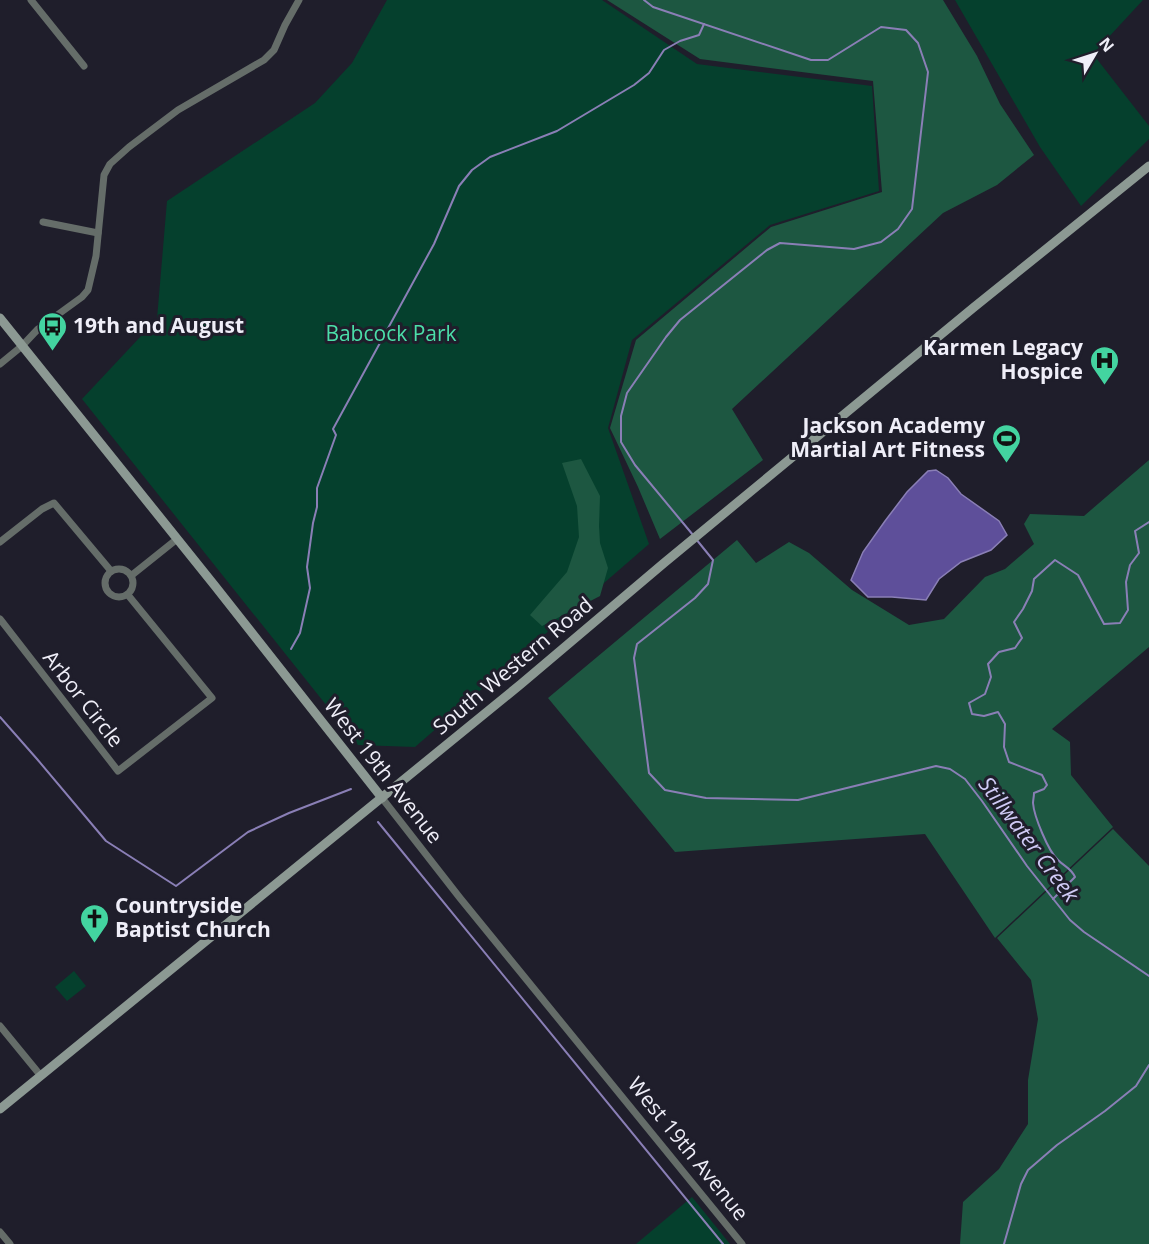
<svg xmlns="http://www.w3.org/2000/svg" width="1149" height="1244" viewBox="0 0 1149 1244" font-family="'Open Sans',sans-serif">
  <rect width="100%" height="100%" fill="#1f1e2b"/>
  <g fill="#05402d">
    <path d="M 387,0 L 602,0 L 697,64 L 872,86 L 879,191 L 770,225 L 632,340 L 608,428 L 649,544 L 415,747 L 358,745 L 82,399 L 157,319 L 167,201 L 315,103 L 352,63 Z"/>
    <path d="M 955,0 L 1143,0 L 1093,54 L 1149,126 L 1149,139 L 1081,206 L 1040,147 Z"/>
    <path d="M 74,971 L 86,986 L 67,1001 L 55,987 Z"/>
    <path d="M 692,1197 L 730,1244 L 636,1244 Z"/>
  </g>
  <g fill="#1d5741">
    <path d="M 607,0 L 943,0 L 977,56 L 1000,104 L 1034,155 L 997,185 L 943,213 L 732,409 L 763,460 L 660,539 L 638,487 L 610,428 L 636,340 L 771,227 L 882,192 L 873,81 L 700,59 Z"/>
    <path d="M 581,459 L 600,496 L 599,526 L 600,543 L 608,568 L 600,596 L 542,626 L 530,615 L 567,572 L 579,537 L 577,506 L 562,463 Z"/>
    <path d="M 1149,460 L 1149,647 L 1052,729 L 1070,742 L 1071,775 L 1113,827 L 995,938 L 925,834 L 675,852 L 548,698 L 737,540 L 756,563 L 789,542 L 809,553 L 852,590 L 909,625 L 944,619 L 985,577 L 1005,569 L 1034,544 L 1024,524 L 1030,514 L 1084,516 Z"/>
    <path d="M 1113,829 L 1149,866 L 1149,1244 L 960,1244 L 963,1202 L 999,1169 L 1028,1124 L 1028,1080 L 1038,1019 L 1031,980 L 997,938 Z"/>
  </g>
  <path fill="#5e4f9a" stroke="#8a7fb6" stroke-width="1.5" d="M 936,470 L 948,478 L 961,494 L 999,521 L 1007,535 L 991,550 L 961,562 L 939,579 L 926,600 L 892,597 L 868,597 L 851,580 L 863,552 L 885,521 L 907,492 L 928,471 Z"/>
  <g fill="none" stroke-linecap="round" stroke-linejoin="round">
    <g stroke="#8a7fb6" stroke-width="2">
      <path d="M 644,0 L 653,7 L 811,60 L 828,60 L 881,27 L 906,30 L 918,43 L 928,72 L 912,209 L 898,229 L 881,242 L 854,249 L 780,243 L 767,250 L 680,320 L 666,337 L 627,393 L 621,416 L 621,442 L 635,465 L 693,535"/>
      <path d="M 696,539 L 713,560 L 708,584 L 695,598 L 637,644 L 634,658 L 649,773 L 665,790 L 706,798 L 798,800 L 936,766 L 950,769 L 965,779 L 982,801 L 1027,866 L 1070,920 L 1084,932 L 1149,976"/>
      <path d="M 291,649 L 300,633 L 310,588 L 307,567 L 313,523 L 317,507 L 317,488 L 336,435 L 333,429 L 434,244 L 459,186 L 472,170 L 490,157 L 557,131 L 634,85 L 649,73 L 664,50 L 680,41 L 699,35 L 704,24"/>
      <path d="M 0,717 L 37,759 L 106,841 L 176,886 L 248,832 L 289,813 L 351,789"/>
      <path d="M 378,822 L 723,1244"/>
      <path d="M 1053,899 L 1075,877 C 1071,868 1065,867 1058,860 C 1048,851 1034,816 1033,803 C 1033,800 1034,797 1034,793 L 1044,789 L 1047,785 L 1042,775 L 1009,762 L 1004,747 L 1005,724 L 998,712 L 984,716 L 972,714 L 969,703 L 985,694 L 991,677 L 988,664 L 999,652 L 1015,648 L 1022,638 L 1014,622 L 1023,609 L 1032,591 L 1034,579 L 1055,560 L 1078,575 L 1104,624 L 1120,623 L 1128,610 L 1126,582 L 1130,565 L 1139,553 L 1135,531 L 1149,522"/>
      <path d="M 1004,1244 L 1021,1184 L 1028,1170 L 1057,1145 L 1105,1111 L 1136,1086 L 1149,1065"/>
    </g>
    <g stroke="#656d69" stroke-width="7">
      <path d="M 31,0 L 84,66"/>
      <path d="M 43,222 L 98,233"/>
      <path d="M 0,364 L 22,346 L 38,329 L 82,297 L 88,290 L 96,256 L 104,175 L 110,164 L 129,147 L 178,110 L 264,60 L 274,50 L 285,25 L 299,0"/>
      <path d="M 0,542 L 42,509 L 54,503 L 111,571"/>
      <circle cx="119" cy="583" r="14"/>
      <path d="M 132,575 L 177,539"/>
      <path d="M 0,619 L 118,771 L 212,698 L 128,595"/>
      <path d="M 382,798 L 460,898 L 742,1244"/>
      <path d="M 0,1026 L 41,1076"/>
      <path d="M 0,1232 L 10,1244"/>
    </g>
    <g stroke="#8c9993" stroke-width="9">
      <path d="M 0,318 L 215,586 L 382,798"/>
      <path d="M 0,1109 L 521,684 L 664,563 L 973,308 L 1149,166"/>
    </g>
  </g>
  <defs>
    <symbol id="bus-pin" viewBox="-11 -11 22 30"><path d="M0 17L-7.5 6A9.5 9.5 0 1 1 7.5 6Z" fill="#43d4a0" stroke="#1f1e2b"/><path d="M-5-6H5V4H4V6H2V4H-2V6H-4V4H-5ZM-3.5-4V0h7V-4ZM-3.5 1.2v1.5H-2V1.2ZM2 1.2v1.5H3.5V1.2Z" fill="#111"/></symbol>
    <symbol id="hospital-pin" viewBox="-11 -11 22 30"><path d="M0 17L-7.5 6A9.5 9.5 0 1 1 7.5 6Z" fill="#43d4a0" stroke="#1f1e2b"/><path d="M-5-5h3v3.5h4V-5h3V5h-3V1.5h-4V5h-3Z" fill="#111"/></symbol>
    <symbol id="stadium-pin" viewBox="-11 -11 22 30"><path d="M0 17L-7.5 6A9.5 9.5 0 1 1 7.5 6Z" fill="#43d4a0" stroke="#1f1e2b"/><path d="M0-5a6.5 5 0 1 0 0 10a6.5 5 0 1 0 0-10ZM-3.5-1.8h7v3.6h-7Z" fill="#111"/></symbol>
    <symbol id="church-pin" viewBox="-11 -11 22 30"><path d="M0 17L-7.5 6A9.5 9.5 0 1 1 7.5 6Z" fill="#43d4a0" stroke="#1f1e2b"/><path d="M-1.2-6h2.4v3.5h3.3v2.4h-3.3V6h-2.4V-.1h-3.3v-2.4h3.3Z" fill="#111"/></symbol>
  </defs>
  <g fill-rule="evenodd">
    <use href="#bus-pin" x="36" y="310" width="33" height="45"/>
    <use href="#hospital-pin" x="1088" y="344" width="33" height="45"/>
    <use href="#stadium-pin" x="990" y="422" width="33" height="45"/>
    <use href="#church-pin" x="78" y="902" width="33" height="45"/>
  </g>
  <g text-anchor="middle" stroke-width="6" stroke-linejoin="round" paint-order="stroke">
    <g font-size="21" font-weight="bold" fill="#efeef8" stroke="#1f1e2b" text-anchor="start">
      <text x="73" y="333">19th and August</text>
      <text x="1083" y="355" text-anchor="end">Karmen Legacy<tspan x="1083" dy="24">Hospice</tspan></text>
      <text x="985" y="433" text-anchor="end">Jackson Academy<tspan x="985" dy="24">Martial Art Fitness</tspan></text>
      <text x="115" y="913">Countryside<tspan x="115" dy="24">Baptist Church</tspan></text>
    </g>
    <g font-size="21" fill="#4bdfa9" stroke="#1f1e2b">
      <text x="391" y="341">Babcock Park</text>
    </g>
    <g font-size="21" fill="#efeef8" stroke="#1f1e2b">
      <text transform="translate(513 666) rotate(-40)" y="7">South Western Road</text>
      <text transform="translate(83 699) rotate(52)" y="7">Arbor Circle</text>
      <text transform="translate(383 771) rotate(52)" y="7">West 19th Avenue</text>
      <text transform="translate(688 1149) rotate(51)" y="7">West 19th Avenue</text>
    </g>
    <g font-size="22" font-style="italic" fill="#d0cbf6" stroke="#1f1e2b">
      <text transform="translate(1029 839) rotate(53)" y="8">Stillwater Creek</text>
    </g>
  </g>
  <g transform="translate(1095 54) rotate(51)" stroke="#1f1e2b" stroke-width="4.5" paint-order="stroke">
  <path d="M0-4.5L10 22L0 15L-10 22Z" fill="#efeef8"/>
  <text y="-9" font-size="16" font-weight="bold" text-anchor="middle" fill="#efeef8">N</text>
  </g>
</svg>
